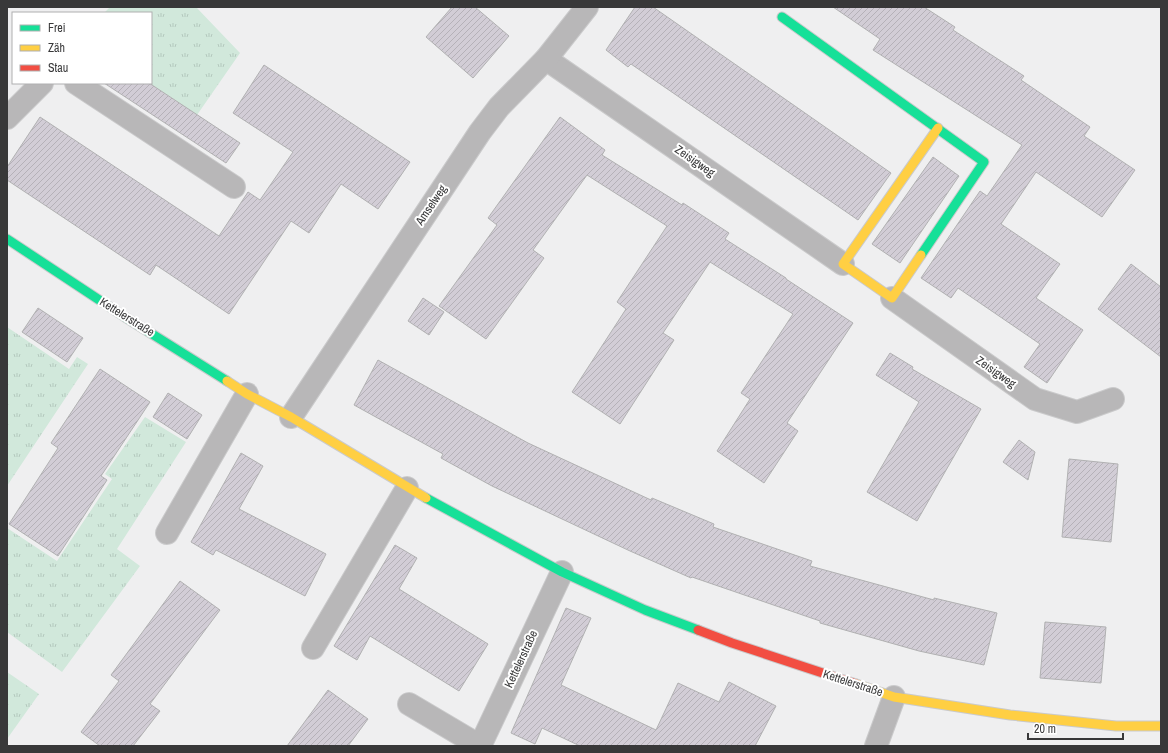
<svg xmlns="http://www.w3.org/2000/svg" width="1168" height="753" viewBox="0 0 1168 753" font-family="'Archivo Narrow',sans-serif">
  <defs>
    <pattern id="grass-tufts" width="24" height="20" patternUnits="userSpaceOnUse"><rect width="24" height="20" fill="#d1e8db"/><path d="M3 7l-1-3M5 7V3M7 7l1-3M15 17l-1-3M17 17v-4M19 17l1-3" fill="none" stroke="#b4c8bd"/></pattern>
    <pattern id="building-hatch" width="6" height="6" patternUnits="userSpaceOnUse"><rect width="6" height="6" fill="#d2cdd6"/><path d="M-1 1l2-2M0 6l6-6M5 7l2-2" fill="none" stroke="#b5b1b8"/></pattern>
  </defs>
  <rect width="100%" height="100%" fill="#efeff0"/>
  <g fill="url(#grass-tufts)">
    <path d="M 110,7 L 196,7 L 240,53 L 197,115 L 149,83 L 151,83 L 151,13 L 104,13 Z"/>
    <path d="M 7,327 L 69,369 L 77,357 L 88,364 L 7,486 Z"/>
    <path d="M 145,417 L 186,442 L 117,549 L 140,566 L 62,672 L 7,632 L 7,528 L 57,561 L 112,479 L 105,474 Z"/>
    <path d="M 7,672 L 39,694 L 7,739 Z"/>
  </g>
  <g fill="url(#building-hatch)" stroke="#b1b1b2">
    <path d="M 452,7 L 475,7 L 509,36 L 473,78 L 426,37 Z"/>
    <path d="M 635,7 L 653,7 L 891,173 L 858,220 L 631,64 L 628,67 L 606,50 Z"/>
    <path d="M 833,7 L 924,7 L 955,27 L 953,30 L 1024,76 L 1021,80 L 1090,127 L 1084,136 L 1135,170 L 1102,217 L 1036,172 L 1001,224 L 1060,264 L 1036,298 L 1083,330 L 1047,383 L 1024,367 L 1040,344 L 958,288 L 951,298 L 921,278 L 980,191 L 987,196 L 1022,145 L 873,50 L 880,39 Z"/>
    <path d="M 264,65 L 410,162 L 378,209 L 341,184 L 309,233 L 291,221 L 229,314 L 156,265 L 150,275 L 7,180 L 7,167 L 40,117 L 219,236 L 248,192 L 260,200 L 293,152 L 233,113 Z"/>
    <path d="M 104,83 L 149,83 L 240,143 L 226,163 Z"/>
    <path d="M 560,117 L 605,150 L 602,155 L 682,205 L 683,203 L 729,233 L 725,239 L 786,278 L 786,279 L 853,323 L 787,423 L 798,431 L 764,483 L 717,451 L 750,399 L 741,393 L 793,314 L 710,262 L 663,333 L 674,340 L 620,424 L 572,392 L 626,309 L 617,302 L 667,226 L 587,175 L 533,250 L 544,258 L 486,339 L 439,306 L 497,225 L 488,218 Z"/>
    <path d="M 933,157 L 959,176 L 900,263 L 872,244 Z"/>
    <path d="M 1131,264 L 1161,287 L 1161,357 L 1098,309 Z"/>
    <path d="M 423,298 L 444,312 L 429,335 L 408,321 Z"/>
    <path d="M 38,308 L 83,338 L 67,362 L 22,332 Z"/>
    <path d="M 890,353 L 913,367 L 912,369 L 981,409 L 917,521 L 867,492 L 919,402 L 876,375 Z"/>
    <path d="M 378,360 L 528,443 L 651,500 L 652,498 L 714,524 L 713,527 L 812,561 L 810,566 L 934,600 L 934,598 L 997,613 L 984,665 L 919,651 L 820,623 L 820,621 L 692,577 L 691,578 L 630,551 L 492,486 L 441,458 L 443,454 L 354,405 Z"/>
    <path d="M 100,369 L 150,402 L 101,476 L 107,480 L 58,556 L 9,524 L 58,448 L 51,443 Z"/>
    <path d="M 168,393 L 202,415 L 187,439 L 153,417 Z"/>
    <path d="M 1019,440 L 1035,452 L 1028,480 L 1003,462 Z"/>
    <path d="M 241,453 L 263,466 L 239,509 L 326,554 L 305,596 L 216,550 L 213,555 L 191,542 Z"/>
    <path d="M 1069,459 L 1118,464 L 1111,542 L 1062,537 Z"/>
    <path d="M 395,545 L 417,558 L 399,589 L 488,644 L 459,691 L 370,636 L 357,660 L 334,646 Z"/>
    <path d="M 180,581 L 220,610 L 150,704 L 160,711 L 133,746 L 100,746 L 81,732 L 119,681 L 111,675 Z"/>
    <path d="M 566,608 L 591,618 L 561,685 L 656,730 L 678,683 L 719,702 L 729,682 L 776,706 L 755,746 L 580,746 L 542,728 L 535,744 L 511,733 Z"/>
    <path d="M 1045,622 L 1106,627 L 1101,683 L 1040,678 Z"/>
    <path d="M 328,690 L 368,719 L 348,746 L 287,746 Z"/>
  </g>
  <g fill="none" stroke-linecap="round" stroke-linejoin="round">
    <defs>
      <g id="street">
        <path d="M 546,59 L 843,264"/>
        <path d="M 76,83 L 234,187"/>
        <path d="M 7,118 L 42,83"/>
        <path d="M 892,298 L 1035,399 L 1077,412 L 1113,399"/>
        <path d="M 291,417 L 480,132 L 499,107 L 546,59 L 587,7"/>
        <path d="M 167,533 L 247,394"/>
        <path d="M 313,648 L 407,488"/>
        <path d="M 409,704 L 480,746"/>
        <path d="M 480,746 L 562,572"/>
        <path d="M 876,746 L 894,697"/>
      </g>
      <g id="fast">
        <path d="M 782,17 L 984,162 L 921,255"/>
        <path d="M 7,239 L 125,317 L 227,381"/>
        <path d="M 426,498 L 562,572 L 645,610 L 698,630"/>
      </g>
      <g id="slow">
        <path d="M 921,255 L 892,298 L 843,264 L 938,128"/>
        <path d="M 227,381 L 247,394 L 291,417 L 426,498"/>
        <path d="M 856,684 L 894,697 L 1010,715 L 1116,726 L 1161,726"/>
      </g>
      <path id="jam" d="M 698,630 L 732,643 L 856,684"/>
    </defs>
    <use href="#street" stroke="#cacacb" stroke-width="24"/>
    <use href="#fast" stroke="#cacacb" stroke-width="11"/>
    <use href="#slow" stroke="#cacacb" stroke-width="11"/>
    <use href="#jam" stroke="#cacacb" stroke-width="11"/>
    <use href="#street" stroke="#b8b7b8" stroke-width="22"/>
    <use href="#fast" stroke="#16e098" stroke-width="9"/>
    <use href="#slow" stroke="#ffcf43" stroke-width="9"/>
    <use href="#jam" stroke="#f24e42" stroke-width="9"/>
  </g>
  <g text-anchor="middle" stroke-width="4" stroke-linejoin="round" paint-order="stroke">
    <g font-size="12" fill="#383839" stroke="#fff">
      <text transform="translate(695 161) rotate(35)" y="4">Zeisigweg</text>
      <text transform="translate(431 205) rotate(-56)" y="4">Amselweg</text>
      <text transform="translate(127 317) rotate(32)" y="4">Kettelerstraße</text>
      <text transform="translate(996 372) rotate(35)" y="4">Zeisigweg</text>
      <text transform="translate(521 659) rotate(-65)" y="4">Kettelerstraße</text>
      <text transform="translate(853 683) rotate(18)" y="4">Kettelerstraße</text>
    </g>
  </g>
  <rect width="1168" height="753" fill="none" stroke="#383839" stroke-width="16"/>
  <rect x="12" y="12" width="140" height="72" fill="#ffffff" stroke="#afafb0"/>
  <rect x="20" y="25" width="20" height="6" fill="#16e098" stroke="#afafb0"/>
  <text x="48" y="32" font-size="12" fill="#383839">Frei</text>
  <rect x="20" y="45" width="20" height="6" fill="#ffcf43" stroke="#afafb0"/>
  <text x="48" y="52" font-size="12" fill="#383839">Zäh</text>
  <rect x="20" y="65" width="20" height="6" fill="#f24e42" stroke="#afafb0"/>
  <text x="48" y="72" font-size="12" fill="#383839">Stau</text>
  <path d="M1028 733v6h95v-6" fill="none" stroke="#383839" stroke-width="2"/>
  <text x="1034" y="733" font-size="12" fill="#383839" stroke="#ffffff" stroke-width="3" paint-order="stroke">20 m</text>
</svg>
